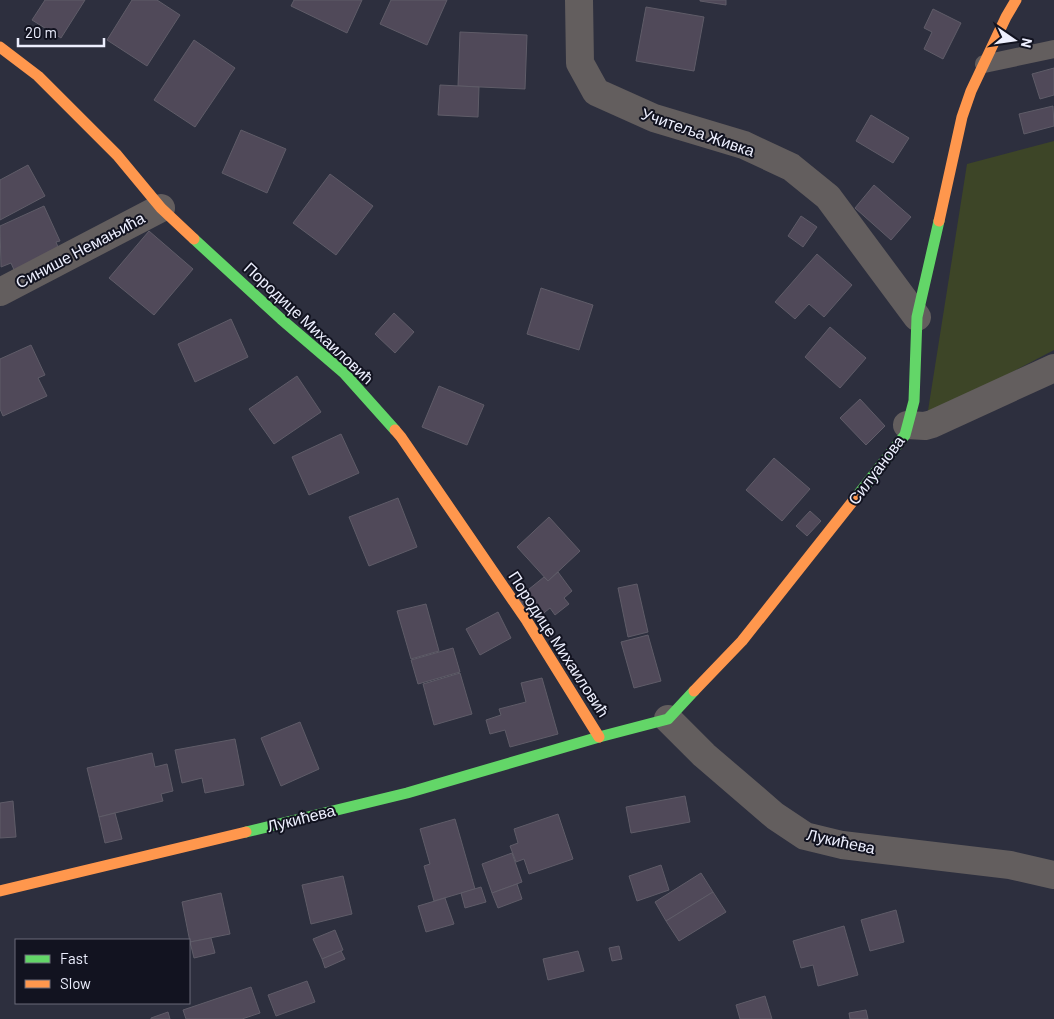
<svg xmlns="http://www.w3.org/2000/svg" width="1054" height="1019" viewBox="0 0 1054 1019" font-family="Barlow,sans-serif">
  <rect width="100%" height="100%" fill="#2d2f3e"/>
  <path fill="#3d4527" d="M 1054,141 L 1054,350 L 927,417 L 967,164 Z"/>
  <g fill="#504959" stroke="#5f5c68">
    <path d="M 45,0 L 85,0 L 61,38 L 32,20 Z"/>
    <path d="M 132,0 L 157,0 L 180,15 L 147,66 L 107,40 Z"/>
    <path d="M 294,0 L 362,0 L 347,33 L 291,6 Z"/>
    <path d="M 391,0 L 447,0 L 427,45 L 380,24 Z"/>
    <path d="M 700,0 L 726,0 L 726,5 L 700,1 Z"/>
    <path d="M 646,7 L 704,17 L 694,71 L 636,61 Z"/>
    <path d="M 933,9 L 961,23 L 943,59 L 924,49 L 932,32 L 924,28 Z"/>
    <path d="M 460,32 L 527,35 L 525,89 L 458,86 Z"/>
    <path d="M 194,40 L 235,68 L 195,127 L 154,100 Z"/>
    <path d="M 1054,68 L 1054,95 L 1040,99 L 1032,74 Z"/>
    <path d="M 440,85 L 479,87 L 478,117 L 438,115 Z"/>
    <path d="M 1053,106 L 1054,126 L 1024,134 L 1019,114 Z"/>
    <path d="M 871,115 L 909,138 L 893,163 L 856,141 Z"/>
    <path d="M 241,130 L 286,149 L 267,193 L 222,173 Z"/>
    <path d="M 28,165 L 45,196 L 0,220 L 0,180 Z"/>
    <path d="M 330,174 L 373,206 L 336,255 L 293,223 Z"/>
    <path d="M 874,185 L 911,217 L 891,240 L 855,208 Z"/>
    <path d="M 44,206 L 60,241 L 56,242 L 60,252 L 15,272 L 11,263 L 1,267 L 0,226 Z"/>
    <path d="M 801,216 L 817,227 L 803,247 L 788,236 Z"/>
    <path d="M 149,231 L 193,269 L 154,315 L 109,278 Z"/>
    <path d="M 817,254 L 852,285 L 824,317 L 809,304 L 795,319 L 775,302 Z"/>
    <path d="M 541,288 L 593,305 L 579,350 L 527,334 Z"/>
    <path d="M 394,313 L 414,332 L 395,353 L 375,334 Z"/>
    <path d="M 231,319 L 248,357 L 195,382 L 178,344 Z"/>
    <path d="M 830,327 L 866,358 L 840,388 L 805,357 Z"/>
    <path d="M 31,345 L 45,375 L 38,378 L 47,396 L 3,416 L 0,409 L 0,359 Z"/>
    <path d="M 297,376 L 321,412 L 274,444 L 249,409 Z"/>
    <path d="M 439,386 L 484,405 L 467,445 L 422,427 Z"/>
    <path d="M 860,399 L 885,426 L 866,445 L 840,418 Z"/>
    <path d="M 341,434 L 359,473 L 309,495 L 292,457 Z"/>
    <path d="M 774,458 L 810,489 L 782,521 L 746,490 Z"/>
    <path d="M 398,498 L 417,547 L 369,566 L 349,517 Z"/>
    <path d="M 810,511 L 821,521 L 807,536 L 796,526 Z"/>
    <path d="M 549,517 L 580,551 L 548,581 L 517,547 Z"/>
    <path d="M 558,572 L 572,591 L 564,598 L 569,604 L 555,615 L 550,608 L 535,620 L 518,598 L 544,577 L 548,581 Z"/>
    <path d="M 637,584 L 648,632 L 628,637 L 618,588 Z"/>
    <path d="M 426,604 L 439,651 L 411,659 L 397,611 Z"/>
    <path d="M 498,612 L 511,638 L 480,655 L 466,629 Z"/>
    <path d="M 648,635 L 661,681 L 634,688 L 621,642 Z"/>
    <path d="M 453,648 L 460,672 L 418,684 L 411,660 Z"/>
    <path d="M 460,673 L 472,714 L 434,725 L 423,684 Z"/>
    <path d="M 542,678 L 558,734 L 510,747 L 505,730 L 490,734 L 486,720 L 501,715 L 499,709 L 526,702 L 521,683 Z"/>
    <path d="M 300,722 L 319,769 L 281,786 L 261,738 Z"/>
    <path d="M 235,739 L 244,785 L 205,793 L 202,778 L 182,783 L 175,750 Z"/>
    <path d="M 152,753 L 155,767 L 167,764 L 173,791 L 161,794 L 163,801 L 99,817 L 87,768 Z"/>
    <path d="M 685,796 L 690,822 L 631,833 L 626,807 Z"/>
    <path d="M 13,801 L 16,837 L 0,838 L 0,803 Z"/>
    <path d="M 115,813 L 122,839 L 105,843 L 99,817 Z"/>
    <path d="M 558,814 L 573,859 L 529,874 L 524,859 L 516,862 L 510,846 L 518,843 L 514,829 Z"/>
    <path d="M 455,819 L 475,889 L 434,901 L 424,866 L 430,864 L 420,829 Z"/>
    <path d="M 512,853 L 522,882 L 492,893 L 482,864 Z"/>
    <path d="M 661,865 L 669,890 L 637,901 L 629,876 Z"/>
    <path d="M 701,873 L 713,892 L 666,921 L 655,902 Z"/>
    <path d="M 343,876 L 352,914 L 311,924 L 302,885 Z"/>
    <path d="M 517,884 L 522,899 L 498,908 L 492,893 Z"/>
    <path d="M 481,887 L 486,902 L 465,908 L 461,893 Z"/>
    <path d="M 713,892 L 726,912 L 679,941 L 666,921 Z"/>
    <path d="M 221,893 L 230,934 L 190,942 L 182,902 Z"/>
    <path d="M 445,898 L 454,924 L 426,932 L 418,906 Z"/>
    <path d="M 896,910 L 904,942 L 870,951 L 861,920 Z"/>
    <path d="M 844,926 L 858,975 L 818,986 L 813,965 L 801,968 L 793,941 Z"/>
    <path d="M 335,930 L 343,950 L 322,959 L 313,939 Z"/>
    <path d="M 211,938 L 215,953 L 194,958 L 190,942 Z"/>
    <path d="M 619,946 L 622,959 L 612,961 L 609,948 Z"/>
    <path d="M 341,951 L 345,959 L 325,968 L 322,959 Z"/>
    <path d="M 578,951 L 584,971 L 548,980 L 543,959 Z"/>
    <path d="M 307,981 L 315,1002 L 276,1016 L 268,995 Z"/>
    <path d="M 251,987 L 260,1013 L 242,1019 L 186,1019 L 183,1010 Z"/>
    <path d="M 765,996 L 772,1019 L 740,1019 L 736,1005 Z"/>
    <path d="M 866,1010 L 868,1019 L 850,1019 L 849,1013 Z"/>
    <path d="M 168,1012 L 170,1019 L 151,1019 L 151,1018 Z"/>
  </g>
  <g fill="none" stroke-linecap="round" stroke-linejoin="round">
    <path stroke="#635e5e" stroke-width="18" d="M 984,64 L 1054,49"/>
    <g stroke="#635e5e" stroke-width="28">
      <path d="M 579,0 L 580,63 L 596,92 L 654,118 L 744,145 L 791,167 L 828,197 L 917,317"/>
      <path d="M 0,292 L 161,208"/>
      <path d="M 907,425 L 925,426 L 932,424 L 1054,368"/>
      <path d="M 668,719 L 704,755 L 775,816 L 805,836 L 842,845 L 1010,865 L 1054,875"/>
    </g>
    <g stroke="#63d668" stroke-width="11">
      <path d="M 194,239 L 281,319 L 344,373 L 395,430"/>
      <path d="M 857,496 L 905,435 L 914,401 L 917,317 L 939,221"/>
      <path d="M 246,832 L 407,793 L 599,737 L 668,719 L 694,691"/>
    </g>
    <g stroke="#ff974d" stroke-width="11">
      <path d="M 0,47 L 38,76 L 117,155 L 161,208 L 194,239"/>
      <path d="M 939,221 L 962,117 L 971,91 L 1006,17 L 1016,0"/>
      <path d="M 395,430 L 401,437 L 527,621 L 599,737"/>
      <path d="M 694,691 L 742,641 L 857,496"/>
      <path d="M 0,891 L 246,832"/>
    </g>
  </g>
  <g text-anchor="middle" stroke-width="4" stroke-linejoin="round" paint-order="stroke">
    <g font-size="16" fill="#edeffe" stroke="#121320">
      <text transform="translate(698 132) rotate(19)" y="6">Учитеља Живка</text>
      <text transform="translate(80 250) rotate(-28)" y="6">Синише Немањића</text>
      <text transform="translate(309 323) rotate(43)" y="6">Породице Михаиловић</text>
      <text transform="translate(876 470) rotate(-53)" y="6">Силуанова</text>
      <text transform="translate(559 644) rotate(57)" y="6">Породице Михаиловић</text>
      <text transform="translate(301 818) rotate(-14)" y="6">Лукићева</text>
      <text transform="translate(841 841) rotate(12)" y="6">Лукићева</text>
    </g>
  </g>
  <rect x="15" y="939" width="175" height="65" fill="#121320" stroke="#6a6b79"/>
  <rect x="25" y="955" width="25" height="8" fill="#63d668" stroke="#6a6b79"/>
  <text x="60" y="964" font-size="15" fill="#edeffe">Fast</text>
  <rect x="25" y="980" width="25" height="8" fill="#ff974d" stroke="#6a6b79"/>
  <text x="60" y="989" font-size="15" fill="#edeffe">Slow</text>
  <g transform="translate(1014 40) rotate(103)" stroke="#121320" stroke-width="4" paint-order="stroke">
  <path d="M0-4L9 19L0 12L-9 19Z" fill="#edeffe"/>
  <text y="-8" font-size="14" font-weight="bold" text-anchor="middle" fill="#edeffe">N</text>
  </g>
  <path d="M18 38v8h86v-8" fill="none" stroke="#edeffe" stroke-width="2.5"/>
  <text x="25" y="38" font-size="15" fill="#edeffe" stroke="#121320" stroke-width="4" paint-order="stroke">20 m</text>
</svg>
